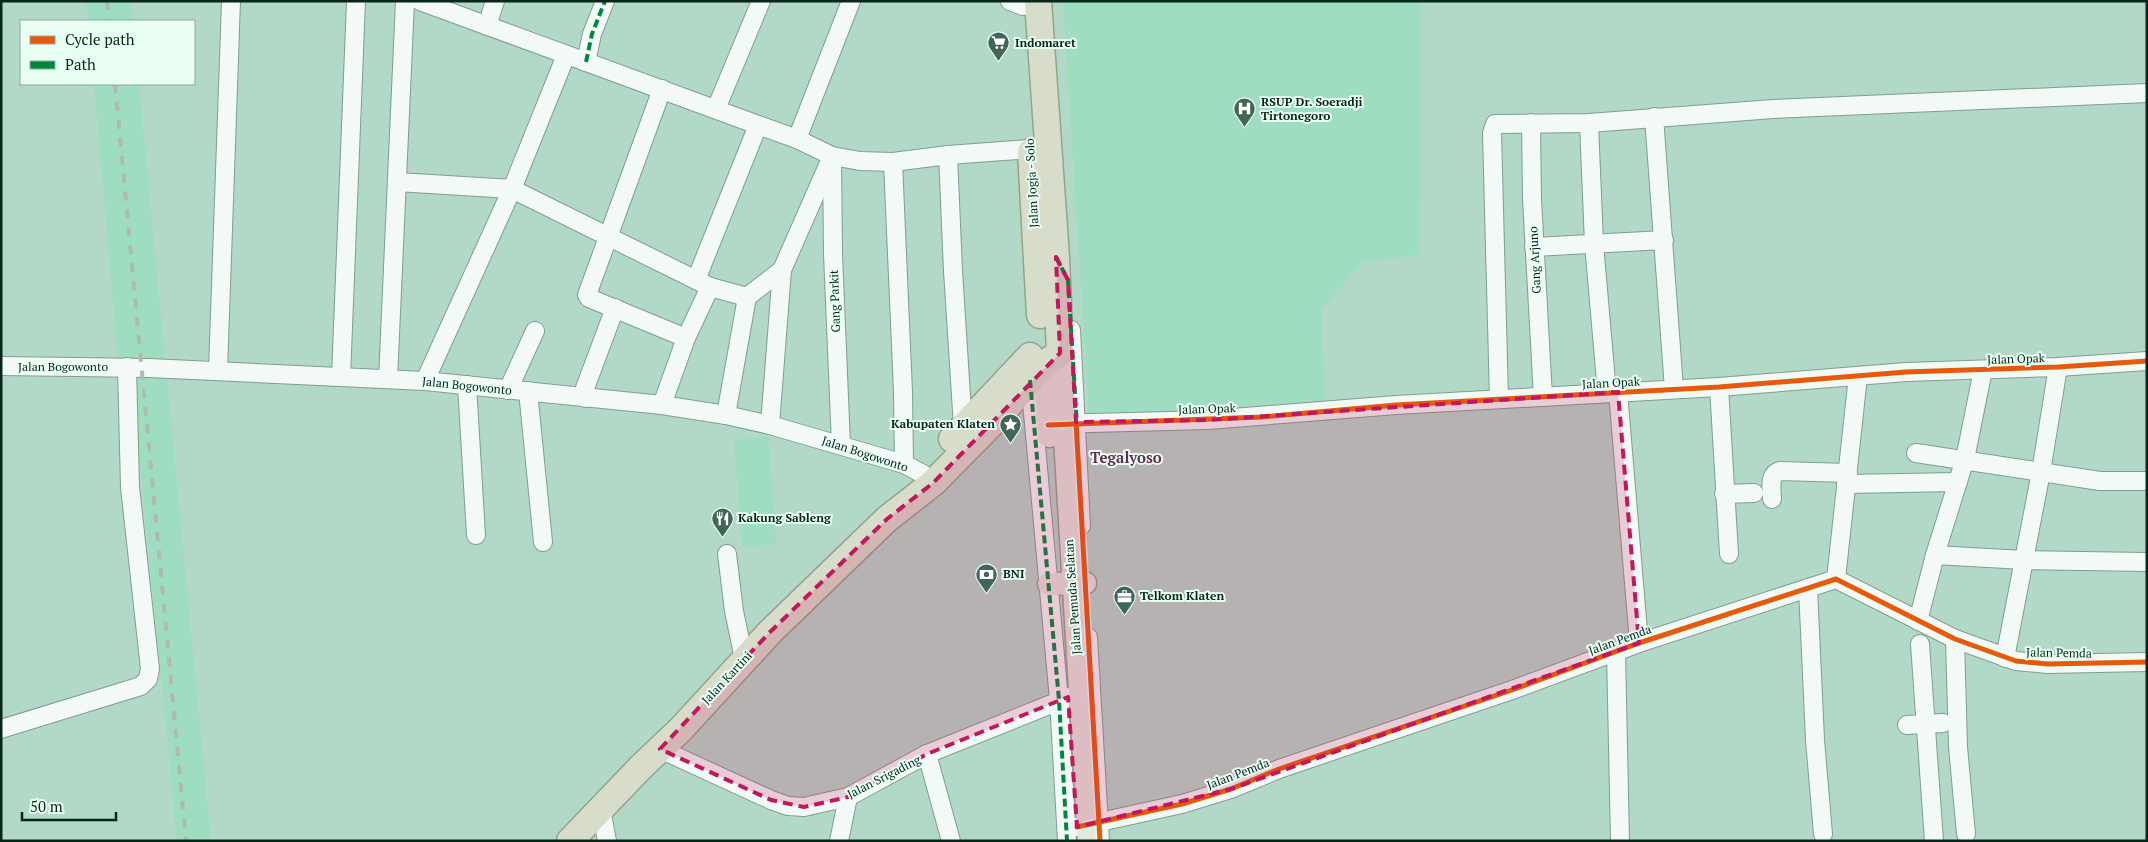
<svg xmlns="http://www.w3.org/2000/svg" width="2148" height="842" viewBox="0 0 2148 842" font-family="'PT Serif',serif">
  <rect width="100%" height="100%" fill="#b2d9c7"/>
  <g fill="#9eddc0">
    <path d="M 86,1 L 131,1 L 133,21 L 88,21 Z"/>
    <path d="M 1063,1 L 1421,1 L 1419,254 L 1363,262 L 1321,310 L 1325,403 L 1089,416 Z"/>
    <path d="M 94,84 L 139,84 L 211,841 L 177,841 L 130,361 L 118,359 Z"/>
    <path d="M 768,437 L 776,544 L 742,547 L 734,440 Z"/>
  </g>
  <g fill="none" stroke-linecap="round" stroke-linejoin="round">
    <defs>
      <g id="minor">
        <path d="M 420,1 L 758,125 L 797,139 L 832,156 L 860,161 L 893,162 L 948,155 L 1030,149"/>
        <path d="M 1010,1 L 1023,6 L 1038,3"/>
        <path d="M 487,26 L 495,1"/>
        <path d="M 586,62 L 592,34 L 605,1"/>
        <path d="M 662,89 L 587,295 L 589,298 L 686,338"/>
        <path d="M 716,109 L 761,1"/>
        <path d="M 1654,117 L 1674,389"/>
        <path d="M 1531,123 L 1532,199 L 1543,397"/>
        <path d="M 1589,123 L 1594,244 L 1607,393"/>
        <path d="M 797,139 L 851,1"/>
        <path d="M 948,155 L 953,271 L 963,427"/>
        <path d="M 832,156 L 833,254 L 841,445"/>
        <path d="M 893,162 L 903,392 L 904,464"/>
        <path d="M 397,182 L 512,189 L 696,280 L 710,287 L 747,297 L 782,270"/>
        <path d="M 1534,247 L 1664,240"/>
        <path d="M 696,280 L 758,125"/>
        <path d="M 1071,330 L 1081,526"/>
        <path d="M 1,366 L 149,368 L 425,381 L 662,405 L 726,415 L 770,425 L 904,464 L 923,474"/>
        <path d="M 218,371 L 231,1"/>
        <path d="M 341,377 L 356,1"/>
        <path d="M 388,379 L 405,1"/>
        <path d="M 1030,380 L 1059,700 L 1067,841"/>
        <path d="M 425,381 L 512,189 L 566,55"/>
        <path d="M 467,385 L 476,535"/>
        <path d="M 1719,387 L 1729,554"/>
        <path d="M 508,390 L 535,331"/>
        <path d="M 528,391 L 543,542"/>
        <path d="M 1618,392 L 1639,643"/>
        <path d="M 585,398 L 585,388 L 615,308"/>
        <path d="M 1499,399 L 1492,133 L 1495,124 L 1589,123 L 1773,109 L 2147,93"/>
        <path d="M 662,405 L 686,338 L 710,287"/>
        <path d="M 726,415 L 747,297"/>
        <path d="M 1052,424 L 1208,420 L 1396,405 L 1719,387 L 1906,372 L 2058,367 L 2147,361"/>
        <path d="M 770,425 L 782,270 L 829,163"/>
        <path d="M 1916,453 L 2100,481 L 2147,481"/>
        <path d="M 1846,484 L 1958,482"/>
        <path d="M 1724,494 L 1754,493"/>
        <path d="M 1772,499 C 1772,489 1768,474 1780,471 L 1848,473"/>
        <path d="M 727,554 L 734,611 L 744,659"/>
        <path d="M 1935,555 L 2024,560 L 2147,562"/>
        <path d="M 1836,579 L 1858,376"/>
        <path d="M 1808,588 L 1815,740 L 1823,834"/>
        <path d="M 1918,621 L 1935,555 L 1965,459 L 1983,370"/>
        <path d="M 1088,637 L 1100,841"/>
        <path d="M 1955,639 L 1958,747 L 1966,834"/>
        <path d="M 1920,644 L 1934,841"/>
        <path d="M 1616,652 L 1620,841"/>
        <path d="M 2005,658 L 2041,472 L 2058,367"/>
        <path d="M 1907,725 L 1943,723"/>
        <path d="M 1,729 L 141,686 L 148,679 L 150,669 L 130,487 L 127,367"/>
        <path d="M 660,749 L 771,800 L 788,806 L 804,807 L 848,797 L 927,754 L 1069,697"/>
        <path d="M 927,754 L 951,841"/>
        <path d="M 601,809 L 607,841"/>
        <path d="M 1077,827 L 1182,804 L 1231,789 L 1279,769 L 1512,690 L 1639,643 L 1836,579 L 1955,639 L 2016,661 L 2048,664 L 2147,662"/>
        <path d="M 839,841 L 848,797"/>
      </g>
      <g id="major">
        <path d="M 1060,353 L 1089,841"/>
        <path d="M 1044,364 L 1049,436"/>
        <path d="M 1049,584 L 1085,583"/>
      </g>
      <g id="highway">
        <path d="M 1031,152 L 1040,315"/>
        <path d="M 952,439 L 1030,356"/>
        <path d="M 570,841 L 641,767 L 681,729 L 770,632 L 887,519 L 933,483 L 1001,414 L 1044,364 L 1060,353 L 1056,257 L 1038,1"/>
      </g>
    </defs>
    <use href="#minor" stroke="#7f9e90" stroke-width="20"/>
    <use href="#major" stroke="#92a48b" stroke-width="25"/>
    <use href="#highway" stroke="#92a48b" stroke-width="29"/>
    <use href="#minor" stroke="#f3f9f7" stroke-width="18"/>
    <use href="#major" stroke="#e3e8dc" stroke-width="22"/>
    <use href="#highway" stroke="#d7dccb" stroke-width="26"/>
    <g stroke="#aeb9b3" stroke-width="4" stroke-dasharray="9 9" stroke-linecap="butt">
      <path d="M 107,1 L 109,21"/>
      <path d="M 115,84 L 186,841"/>
    </g>
    <g stroke="#00873e" stroke-width="4" stroke-dasharray="8 4" stroke-linecap="butt">
      <path d="M 586,62 L 592,34 L 605,1"/>
      <path d="M 1056,257 L 1068,280 L 1077,426"/>
      <path d="M 1030,380 L 1059,700 L 1067,841"/>
    </g>
    <defs>
      <g id="cycleway">
        <path d="M 1076,422 L 1100,841"/>
        <path d="M 1048,425 L 1262,417 L 1396,405 L 1719,387 L 1906,372 L 2058,367 L 2147,361"/>
        <path d="M 1077,827 L 1182,804 L 1231,789 L 1279,769 L 1512,690 L 1639,643 L 1836,579 L 1955,639 L 2016,661 L 2048,664 L 2147,662"/>
      </g>
    </defs>
    <use href="#cycleway" stroke="#e9fef3" stroke-width="8"/>
    <use href="#cycleway" stroke="#e8590c" stroke-width="5"/>
  </g>
  <path fill="#c2185b" fill-opacity="0.2" stroke="#c2185b" stroke-width="4" stroke-dasharray="10 6" stroke-linejoin="round" d="M 1056,257 L 1068,280 L 1076,422 L 1208,420 L 1618,392 L 1639,643 L 1231,789 L 1077,827 L 1068,697 L 927,754 L 848,797 L 804,807 L 771,800 L 660,749 L 770,632 L 887,519 L 933,483 L 1060,353 Z"/>
  <defs>
    <symbol id="supermarket-pin" viewBox="-11 -11 22 30"><path d="M0 17L-7.5 6A9.5 9.5 0 1 1 7.5 6Z" fill="#436557" stroke="#e9fef3"/><path d="M-6-5.5h2.5l.6 2H6L4.5 2H-2.5L-4.4-4H-6ZM-1.5 3.2a1.3 1.3 0 1 0 .1 0ZM3 3.2a1.3 1.3 0 1 0 .1 0Z" fill="#fff"/></symbol>
    <symbol id="hospital-pin" viewBox="-11 -11 22 30"><path d="M0 17L-7.5 6A9.5 9.5 0 1 1 7.5 6Z" fill="#436557" stroke="#e9fef3"/><path d="M-5-5h3v3.5h4V-5h3V5h-3V1.5h-4V5h-3Z" fill="#fff"/></symbol>
    <symbol id="sight-pin" viewBox="-11 -11 22 30"><path d="M0 17L-7.5 6A9.5 9.5 0 1 1 7.5 6Z" fill="#436557" stroke="#e9fef3"/><path d="M0-6L1.8-2.2L6-1.7L2.9 1.2L3.7 5.4L0 3.3L-3.7 5.4L-2.9 1.2L-6-1.7L-1.8-2.2Z" fill="#fff"/></symbol>
    <symbol id="restaurant-pin" viewBox="-11 -11 22 30"><path d="M0 17L-7.5 6A9.5 9.5 0 1 1 7.5 6Z" fill="#436557" stroke="#e9fef3"/><path d="M-5-6h1v4h1v-4h1v4h1v-4h1v5L-1.5 .5V6h-2V.5L-5-1ZM5-6V6H3V1.5H1.5Q1.5-4 5-6Z" fill="#fff"/></symbol>
    <symbol id="bank-pin" viewBox="-11 -11 22 30"><path d="M0 17L-7.5 6A9.5 9.5 0 1 1 7.5 6Z" fill="#436557" stroke="#e9fef3"/><path d="M-6-4H6V4H-6ZM0-2.3a2.3 2.3 0 1 0 0 4.6a2.3 2.3 0 1 0 0-4.6Z" fill="#fff"/></symbol>
    <symbol id="office-pin" viewBox="-11 -11 22 30"><path d="M0 17L-7.5 6A9.5 9.5 0 1 1 7.5 6Z" fill="#436557" stroke="#e9fef3"/><path d="M-6-3h4V-5.5h4V-3h4V5H-6ZM-1-4.5V-3h2v-1.5ZM-6 0V1H6V0Z" fill="#fff"/></symbol>
  </defs>
  <g fill-rule="evenodd">
    <use href="#supermarket-pin" x="986" y="30" width="25" height="34"/>
    <use href="#hospital-pin" x="1232" y="96" width="25" height="34"/>
    <use href="#sight-pin" x="998" y="412" width="25" height="34"/>
    <use href="#restaurant-pin" x="710" y="506" width="25" height="34"/>
    <use href="#bank-pin" x="974" y="562" width="25" height="34"/>
    <use href="#office-pin" x="1112" y="584" width="25" height="34"/>
  </g>
  <g text-anchor="middle" stroke-width="4" stroke-linejoin="round" paint-order="stroke">
    <g font-size="12" font-weight="bold" fill="#07261a" stroke="#e9fef3" text-anchor="start">
      <text x="1015" y="47">Indomaret</text>
      <text x="1261" y="106">RSUP Dr. Soeradji<tspan x="1261" dy="14">Tirtonegoro</tspan></text>
      <text x="995" y="428" text-anchor="end">Kabupaten Klaten</text>
      <text x="738" y="522">Kakung Sableng</text>
      <text x="1003" y="578">BNI</text>
      <text x="1140" y="600">Telkom Klaten</text>
    </g>
    <g font-size="12" fill="#07261a" stroke="#e9fef3">
      <text transform="translate(1032 183) rotate(-93)" y="4">Jalan Jogja - Solo</text>
      <text transform="translate(1535 260) rotate(-93)" y="4">Gang Arjuno</text>
      <text transform="translate(835 301) rotate(-92)" y="4">Gang Parkit</text>
      <text transform="translate(2016 359) rotate(-2)" y="4">Jalan Opak</text>
      <text x="63" y="371">Jalan Bogowonto</text>
      <text transform="translate(1611 383) rotate(-3)" y="4">Jalan Opak</text>
      <text transform="translate(467 386) rotate(6)" y="4">Jalan Bogowonto</text>
      <text transform="translate(1207 409) rotate(-2)" y="4">Jalan Opak</text>
      <text transform="translate(865 454) rotate(18)" y="4">Jalan Bogowonto</text>
      <text transform="translate(1073 597) rotate(-94)" y="4">Jalan Pemuda Selatan</text>
      <text transform="translate(1620 640) rotate(-20)" y="4">Jalan Pemda</text>
      <text transform="translate(2059 653) rotate(1)" y="4">Jalan Pemda</text>
      <text transform="translate(727 678) rotate(-47)" y="4">Jalan Kartini</text>
      <text transform="translate(1238 774) rotate(-21)" y="4">Jalan Pemda</text>
      <text transform="translate(884 777) rotate(-27)" y="4">Jalan Srigading</text>
    </g>
    <g font-size="15" font-weight="bold" fill="#682c52" stroke="#e9fef3">
      <text x="1126" y="463">Tegalyoso</text>
    </g>
  </g>
  <rect width="2148" height="842" fill="none" stroke="#07261a" stroke-width="5"/>
  <rect x="20" y="20" width="175" height="65" fill="#e9fef3" stroke="#8fa89c"/>
  <rect x="30" y="36" width="25" height="8" fill="#e8590c" stroke="#8fa89c"/>
  <text x="65" y="45" font-size="15" fill="#07261a">Cycle path</text>
  <rect x="30" y="61" width="25" height="8" fill="#00873e" stroke="#8fa89c"/>
  <text x="65" y="70" font-size="15" fill="#07261a">Path</text>
  <path d="M22 812v8h94v-8" fill="none" stroke="#07261a" stroke-width="2.5"/>
  <text x="30" y="812" font-size="15" fill="#07261a" stroke="#e9fef3" stroke-width="4" paint-order="stroke">50 m</text>
</svg>
